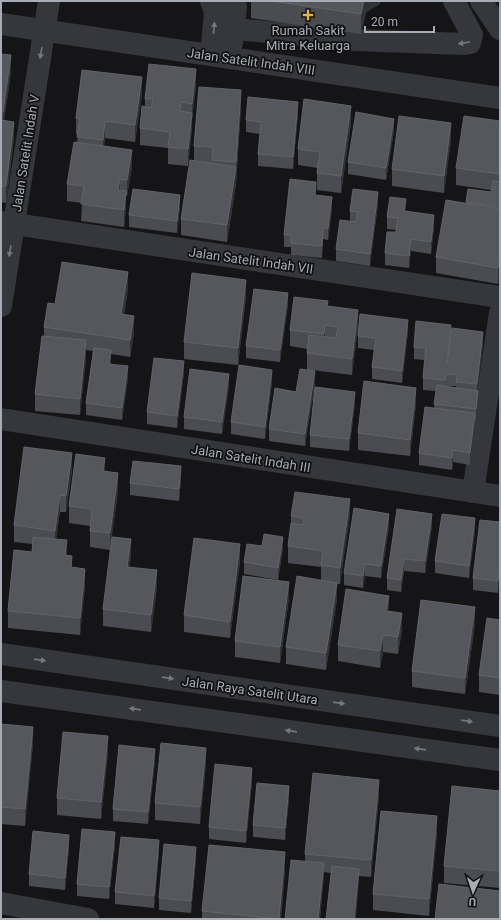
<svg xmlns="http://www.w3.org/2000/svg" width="501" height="920" viewBox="0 0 501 920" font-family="Roboto,sans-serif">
  <rect width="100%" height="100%" fill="#151517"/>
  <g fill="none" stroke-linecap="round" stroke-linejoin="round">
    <g stroke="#36373c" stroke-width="22">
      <path d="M 211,1 L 215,12 L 211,55"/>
      <path d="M 230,1 L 236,7 L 232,43"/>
      <path d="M 481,1 L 500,29"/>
      <path d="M 1,24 L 500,98"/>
      <path d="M 234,29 L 355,40 L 463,44 L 470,43 L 472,35 L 454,1"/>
      <path d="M 1,222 L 500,297"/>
      <path d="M 1,306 L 49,1"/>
      <path d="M 1,419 L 500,496"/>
      <path d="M 473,492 L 500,313"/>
      <path d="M 1,654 L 500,726"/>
      <path d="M 1,691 L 500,760"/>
      <path d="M 1,903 L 88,919"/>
    </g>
  </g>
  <g fill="#4b4c52" fill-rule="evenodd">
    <path d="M 132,1 L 143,1 L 143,2 Z"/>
    <path d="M 251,1 L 380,1 L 380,4 L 366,12 L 361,34 L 251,18 Z"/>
    <path d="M 1,54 L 11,72 L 4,120 L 14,138 L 6,203 L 1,202 Z"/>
    <path d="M 196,86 L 192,120 L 192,129 L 188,166 L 168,164 L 168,148 L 140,145 L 140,128 L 145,107 L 145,99 Z"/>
    <path d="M 142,94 L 135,142 L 105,138 L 104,146 L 132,166 L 127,196 L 126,196 L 126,208 L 124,227 L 81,221 L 82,203 L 67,201 L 67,184 L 77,142 L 78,134 L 76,134 L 76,118 Z"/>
    <path d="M 241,107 L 236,184 L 227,242 L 181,235 L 181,219 L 194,161 L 194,146 Z"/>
    <path d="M 298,114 L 293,169 L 258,166 L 258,154 L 260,134 L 246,132 L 246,120 Z"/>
    <path d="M 500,121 L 500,271 L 498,284 L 436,273 L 436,257 L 466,203 L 468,189 L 491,192 L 491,190 L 456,185 L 456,168 Z"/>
    <path d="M 351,123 L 341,193 L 317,190 L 317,173 L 318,168 L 298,165 L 298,149 Z"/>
    <path d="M 394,131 L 386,180 L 348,174 L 348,162 Z"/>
    <path d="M 451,139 L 444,193 L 392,186 L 392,169 Z"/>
    <path d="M 316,195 L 332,209 L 328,240 L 323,239 L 322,258 L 291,255 L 291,247 L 284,247 L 284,235 Z"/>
    <path d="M 378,204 L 370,266 L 336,261 L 336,249 L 350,221 L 350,211 Z"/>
    <path d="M 180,207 L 177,233 L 129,227 L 129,215 Z"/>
    <path d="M 405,212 L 434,227 L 431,254 L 411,251 L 409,268 L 385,265 L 385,253 L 396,232 L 396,230 L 387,229 L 387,217 Z"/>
    <path d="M 128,289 L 124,315 L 134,333 L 130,357 L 111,354 L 110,364 L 128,378 L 122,420 L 86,415 L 86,403 L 93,351 L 86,350 L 86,357 L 80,415 L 35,411 L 35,394 L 44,336 L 44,327 L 55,304 Z"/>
    <path d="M 246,297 L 238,365 L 184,359 L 184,342 Z"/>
    <path d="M 288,305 L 280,362 L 246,358 L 246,346 Z"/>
    <path d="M 328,306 L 358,327 L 352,375 L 312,370 L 315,383 L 305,446 L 269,441 L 269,429 L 296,392 L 307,370 L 307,349 L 290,346 L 290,330 Z"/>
    <path d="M 408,332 L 402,383 L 372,379 L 372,367 L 374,350 L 358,348 L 358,336 Z"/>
    <path d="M 450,340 L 483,344 L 477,391 L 478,403 L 476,421 L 475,421 L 475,425 L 470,465 L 453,462 L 452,470 L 419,465 L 419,453 L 434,408 L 436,391 L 423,390 L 423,378 L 424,360 L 414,359 L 414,347 ZM 446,386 L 456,386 L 456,388 L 446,387 Z"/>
    <path d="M 184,373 L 177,428 L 147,424 L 147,412 Z"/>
    <path d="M 272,382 L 265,439 L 231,434 L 231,422 Z"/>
    <path d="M 229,386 L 222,434 L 184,429 L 184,417 Z"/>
    <path d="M 355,404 L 349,451 L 310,447 L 310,435 Z"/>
    <path d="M 416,404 L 410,456 L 358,450 L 358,433 Z"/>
    <path d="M 72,470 L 66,512 L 60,512 L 56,539 L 67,555 L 72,568 L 85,586 L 80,635 L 8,628 L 8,611 L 32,552 L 33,544 L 14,542 L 14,525 Z"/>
    <path d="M 105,471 L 118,490 L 110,550 L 90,547 L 90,526 L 69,523 L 69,506 Z"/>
    <path d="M 181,478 L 179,501 L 130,495 L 130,483 Z"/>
    <path d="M 350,515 L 340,584 L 337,584 L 337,599 L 326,670 L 286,664 L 286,647 L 321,580 L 321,567 L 288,563 L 288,546 L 291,523 L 291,516 Z"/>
    <path d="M 500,522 L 498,593 L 473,590 L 473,578 Z"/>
    <path d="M 389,526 L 381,578 L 365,576 L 363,588 L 344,585 L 344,573 Z"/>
    <path d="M 432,526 L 425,573 L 404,571 L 401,592 L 387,590 L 387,578 Z"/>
    <path d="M 475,530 L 469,578 L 435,573 L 435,561 Z"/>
    <path d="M 283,549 L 278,580 L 244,574 L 244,562 Z"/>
    <path d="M 131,556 L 129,567 L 157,587 L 151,632 L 103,626 L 103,609 Z"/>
    <path d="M 240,561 L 230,638 L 184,632 L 184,615 Z"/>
    <path d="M 289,598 L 280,663 L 235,657 L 235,641 Z"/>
    <path d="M 389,611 L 402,630 L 398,654 L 383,652 L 380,668 L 338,661 L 338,645 Z"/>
    <path d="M 500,620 L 500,695 L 479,692 L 479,675 Z"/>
    <path d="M 475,624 L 465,694 L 412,687 L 412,671 Z"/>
    <path d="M 1,724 L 33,744 L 25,826 L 1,824 Z"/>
    <path d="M 108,753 L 101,819 L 57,815 L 57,798 Z"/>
    <path d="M 155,761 L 148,824 L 113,821 L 113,809 Z"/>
    <path d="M 206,764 L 200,824 L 155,820 L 155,803 Z"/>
    <path d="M 252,780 L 246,843 L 209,839 L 209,827 Z"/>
    <path d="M 500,791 L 500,888 L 444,883 L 444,866 Z"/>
    <path d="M 379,796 L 371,877 L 359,876 L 359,881 L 331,873 L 324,872 L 320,919 L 285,919 L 305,861 L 305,854 Z"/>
    <path d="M 289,798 L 285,840 L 253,837 L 253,825 Z"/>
    <path d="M 437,833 L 429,916 L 373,910 L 373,894 Z"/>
    <path d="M 115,844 L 109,899 L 77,896 L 77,884 Z"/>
    <path d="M 69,847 L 65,890 L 29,886 L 29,874 Z"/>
    <path d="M 159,852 L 154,908 L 115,904 L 115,892 Z"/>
    <path d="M 196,859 L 191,913 L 159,910 L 159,898 Z"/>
    <path d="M 285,869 L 281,919 L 202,919 L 202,911 Z"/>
  </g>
  <g fill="#313236">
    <path d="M 364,1 L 380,1 L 380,4 L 366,12 L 361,34 L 361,14 Z"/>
    <path d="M 11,55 L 11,72 L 3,129 L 3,112 Z"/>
    <path d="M 196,69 L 196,86 L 192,120 L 192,104 Z"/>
    <path d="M 142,77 L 142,94 L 135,142 L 135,125 Z"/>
    <path d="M 241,90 L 241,107 L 236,184 L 227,242 L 227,225 L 236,168 Z"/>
    <path d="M 298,102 L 298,114 L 293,169 L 293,157 Z"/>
    <path d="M 351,106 L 351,123 L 341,193 L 341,176 Z"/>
    <path d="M 192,113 L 192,129 L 188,166 L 188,149 Z"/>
    <path d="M 394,119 L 394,131 L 386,180 L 386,168 Z"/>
    <path d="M 105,121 L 105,138 L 103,157 L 103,140 Z"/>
    <path d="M 14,122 L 14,138 L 6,203 L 6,186 Z"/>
    <path d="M 451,123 L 451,139 L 444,193 L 444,176 Z"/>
    <path d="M 132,150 L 132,166 L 127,196 L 127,180 Z"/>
    <path d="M 120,179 L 120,195 L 118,190 Z"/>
    <path d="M 316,182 L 316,194 L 315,207 L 315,195 Z"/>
    <path d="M 126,191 L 126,208 L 124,227 L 124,210 Z"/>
    <path d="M 378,192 L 378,204 L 370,266 L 370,254 Z"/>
    <path d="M 180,195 L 180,207 L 177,233 L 177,221 Z"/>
    <path d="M 332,197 L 332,209 L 328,240 L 328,228 Z"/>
    <path d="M 406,199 L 406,210 L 404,223 L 404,211 Z"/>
    <path d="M 434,215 L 434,227 L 431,254 L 431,242 Z"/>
    <path d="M 323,228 L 323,239 L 322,258 L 322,246 Z"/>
    <path d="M 411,239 L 411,251 L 409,268 L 409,256 Z"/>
    <path d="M 500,254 L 500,271 L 498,284 L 498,268 Z"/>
    <path d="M 128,272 L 128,289 L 121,331 L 121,314 Z"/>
    <path d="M 246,280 L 246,297 L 238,365 L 238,348 Z"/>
    <path d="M 288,293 L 288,305 L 280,362 L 280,350 Z"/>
    <path d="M 358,310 L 358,327 L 352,375 L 352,359 Z"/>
    <path d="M 134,316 L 134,333 L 130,357 L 130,340 Z"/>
    <path d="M 408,320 L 408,332 L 402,383 L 402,371 Z"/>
    <path d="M 325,325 L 325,342 L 324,351 L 324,334 Z"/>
    <path d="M 451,325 L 451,337 L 447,375 L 447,363 Z"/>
    <path d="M 483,332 L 483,344 L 477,396 L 477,384 Z"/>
    <path d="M 86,340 L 86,357 L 80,415 L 80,399 Z"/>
    <path d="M 111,350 L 111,362 L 109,376 L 109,364 Z"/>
    <path d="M 184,361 L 184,373 L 177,428 L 177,416 Z"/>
    <path d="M 128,366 L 128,378 L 122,420 L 122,408 Z"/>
    <path d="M 272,370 L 272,382 L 265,439 L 265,427 Z"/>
    <path d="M 315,371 L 315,383 L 305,446 L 305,434 Z"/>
    <path d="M 229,374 L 229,386 L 222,434 L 222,422 Z"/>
    <path d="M 416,388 L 416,404 L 410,456 L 410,440 Z"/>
    <path d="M 478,391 L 478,403 L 476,421 L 476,409 Z"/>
    <path d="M 355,392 L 355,404 L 349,451 L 349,439 Z"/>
    <path d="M 475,413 L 475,425 L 470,465 L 470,453 Z"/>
    <path d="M 453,450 L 453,462 L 452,470 L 452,458 Z"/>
    <path d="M 72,453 L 72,470 L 66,512 L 66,496 Z"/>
    <path d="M 105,458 L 105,475 L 103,471 Z"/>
    <path d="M 181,466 L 181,478 L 179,501 L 179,489 Z"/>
    <path d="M 118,473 L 118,490 L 110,550 L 110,533 Z"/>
    <path d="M 60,495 L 60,512 L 55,547 L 55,531 Z"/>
    <path d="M 350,499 L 350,515 L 340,584 L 340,568 Z"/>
    <path d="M 389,514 L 389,526 L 381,578 L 381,566 Z"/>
    <path d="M 432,514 L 432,526 L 425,573 L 425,561 Z"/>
    <path d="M 475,518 L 475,530 L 469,578 L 469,566 Z"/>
    <path d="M 283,537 L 283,549 L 278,580 L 278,568 Z"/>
    <path d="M 131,539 L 131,556 L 127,583 L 127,567 Z"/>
    <path d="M 67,540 L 67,557 L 65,555 Z"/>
    <path d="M 240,544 L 240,561 L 230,638 L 230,622 Z"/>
    <path d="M 404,559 L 404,571 L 401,592 L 401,580 Z"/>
    <path d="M 500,562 L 500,574 L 498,593 L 498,581 Z"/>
    <path d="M 365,564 L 365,576 L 363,588 L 363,576 Z"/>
    <path d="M 85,569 L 85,586 L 80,635 L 80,618 Z"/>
    <path d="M 157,570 L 157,587 L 151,632 L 151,615 Z"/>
    <path d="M 289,582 L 289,598 L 280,663 L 280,647 Z"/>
    <path d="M 337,583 L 337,599 L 326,670 L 326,653 Z"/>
    <path d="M 389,596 L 389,613 L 386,611 Z"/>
    <path d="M 475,607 L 475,624 L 465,694 L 465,678 Z"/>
    <path d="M 402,613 L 402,630 L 398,654 L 398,637 Z"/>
    <path d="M 383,635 L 383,652 L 380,668 L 380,651 Z"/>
    <path d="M 33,727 L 33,744 L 25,826 L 25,809 Z"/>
    <path d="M 108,736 L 108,753 L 101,819 L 101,802 Z"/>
    <path d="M 206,748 L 206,764 L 200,824 L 200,807 Z"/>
    <path d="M 155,749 L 155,761 L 148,824 L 148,812 Z"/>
    <path d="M 252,768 L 252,780 L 246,843 L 246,831 Z"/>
    <path d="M 379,780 L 379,796 L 371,877 L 371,860 Z"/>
    <path d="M 289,786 L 289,798 L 285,840 L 285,828 Z"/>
    <path d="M 437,816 L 437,833 L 429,916 L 429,899 Z"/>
    <path d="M 115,832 L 115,844 L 109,899 L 109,887 Z"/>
    <path d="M 69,835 L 69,847 L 65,890 L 65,878 Z"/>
    <path d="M 159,840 L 159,852 L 154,908 L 154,896 Z"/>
    <path d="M 196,847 L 196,859 L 191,913 L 191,901 Z"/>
    <path d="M 285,852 L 285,869 L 281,919 L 279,919 Z"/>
    <path d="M 324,863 L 324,875 L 320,919 L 318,919 Z"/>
    <path d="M 359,869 L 359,881 L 356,919 L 354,919 Z"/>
  </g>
  <g fill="#55575c" stroke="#62646a">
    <path d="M 272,1 L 364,1 L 361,14 Z"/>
    <path d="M 1,54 L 11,55 L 3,112 L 1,112 Z"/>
    <path d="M 149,64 L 196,69 L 192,104 L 181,102 L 180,111 L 192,113 L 188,149 L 168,147 L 170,132 L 140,128 L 142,106 L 151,108 L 153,99 L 145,99 Z"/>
    <path d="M 82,70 L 142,77 L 135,125 L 105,121 L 103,140 L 77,137 L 80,118 L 76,118 Z"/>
    <path d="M 199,87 L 241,90 L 236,162 L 212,160 L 213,147 L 194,146 Z"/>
    <path d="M 248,97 L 298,102 L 293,157 L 258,154 L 261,122 L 246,120 Z"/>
    <path d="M 304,99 L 351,106 L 341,176 L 317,173 L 320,152 L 298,149 Z"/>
    <path d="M 356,112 L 394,119 L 386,168 L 348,162 Z"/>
    <path d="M 399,116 L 451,123 L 444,176 L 392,169 Z"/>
    <path d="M 464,116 L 500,121 L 500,174 L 456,168 Z"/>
    <path d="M 1,120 L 14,122 L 6,186 L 1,186 Z"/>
    <path d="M 74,142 L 132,150 L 127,180 L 120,179 L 118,190 L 126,191 L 124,210 L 81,204 L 84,186 L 67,184 Z"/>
    <path d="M 190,160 L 236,167 L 227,225 L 181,219 Z"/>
    <path d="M 290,179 L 316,182 L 315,195 L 332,197 L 328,228 L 323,228 L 322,246 L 291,243 L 291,235 L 284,235 Z"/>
    <path d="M 493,181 L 500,182 L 500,207 L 466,202 L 468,189 L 491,192 Z"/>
    <path d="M 133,189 L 180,195 L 177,221 L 129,215 Z"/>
    <path d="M 353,189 L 378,192 L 370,254 L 336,249 L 340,220 L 356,222 L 358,212 L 350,211 Z"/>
    <path d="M 390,197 L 406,199 L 404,211 L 434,215 L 431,242 L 411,239 L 409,256 L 385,253 L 387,232 L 396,232 L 398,218 L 387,217 Z"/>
    <path d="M 446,200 L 500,209 L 500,254 L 498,268 L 436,257 Z"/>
    <path d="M 62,262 L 128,272 L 121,314 L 134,316 L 130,340 L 44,327 L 48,303 L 55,304 Z"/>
    <path d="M 192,273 L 246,280 L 238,348 L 184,342 Z"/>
    <path d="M 254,289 L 288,293 L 280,350 L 246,346 Z"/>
    <path d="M 294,297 L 328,301 L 327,306 L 358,310 L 352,359 L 307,353 L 309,335 L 336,338 L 338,327 L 325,325 L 324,334 L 290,330 Z"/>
    <path d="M 360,314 L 408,320 L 402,371 L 372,367 L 376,338 L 358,336 Z"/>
    <path d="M 416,321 L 451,325 L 447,363 L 452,328 L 483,332 L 477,384 L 456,382 L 457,375 L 446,374 L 445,380 L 423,378 L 426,348 L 414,347 Z"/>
    <path d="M 42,336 L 86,340 L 80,399 L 35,394 Z"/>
    <path d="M 94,348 L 111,350 L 109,364 L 128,366 L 122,408 L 86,403 Z"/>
    <path d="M 154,358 L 184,361 L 177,416 L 147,412 Z"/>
    <path d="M 239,365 L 272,370 L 265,427 L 231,422 Z"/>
    <path d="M 190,369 L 229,374 L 222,422 L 184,417 Z"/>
    <path d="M 300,369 L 315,371 L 305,434 L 269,429 L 275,388 L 296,392 Z"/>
    <path d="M 364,381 L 416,388 L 410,440 L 358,433 Z"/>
    <path d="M 437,385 L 478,391 L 476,409 L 434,404 Z"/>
    <path d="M 315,387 L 355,392 L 349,439 L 310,435 Z"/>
    <path d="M 425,407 L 475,413 L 470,453 L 453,450 L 452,458 L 419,453 Z"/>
    <path d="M 24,447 L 72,453 L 66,496 L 60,495 L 55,531 L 14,525 Z"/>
    <path d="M 76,454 L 105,458 L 103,471 L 118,473 L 110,533 L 90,531 L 92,509 L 69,506 Z"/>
    <path d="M 133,461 L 181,466 L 179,489 L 130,483 Z"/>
    <path d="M 295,492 L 350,499 L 340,568 L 321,565 L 323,551 L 288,546 L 291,523 L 303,525 L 304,518 L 291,516 Z"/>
    <path d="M 354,508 L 389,514 L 381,566 L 365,564 L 363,576 L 344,573 Z"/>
    <path d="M 397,509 L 432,514 L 425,561 L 404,559 L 401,580 L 387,578 Z"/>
    <path d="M 442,514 L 475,518 L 469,566 L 435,561 Z"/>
    <path d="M 480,520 L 500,522 L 500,562 L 498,581 L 473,578 Z"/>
    <path d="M 264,534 L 283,537 L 278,568 L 244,562 L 247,544 L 262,546 Z"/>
    <path d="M 33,537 L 67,540 L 65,555 L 72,556 L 71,567 L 85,569 L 80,618 L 8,611 L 14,550 L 32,552 Z"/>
    <path d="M 112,537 L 131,539 L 127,567 L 157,570 L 151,615 L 103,609 Z"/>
    <path d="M 194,538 L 240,544 L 230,622 L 184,615 Z"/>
    <path d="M 243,576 L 289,582 L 280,647 L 235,641 Z"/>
    <path d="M 297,576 L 337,583 L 326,653 L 286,647 Z"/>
    <path d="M 346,589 L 389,596 L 386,611 L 402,613 L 398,637 L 383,635 L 380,651 L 338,645 Z"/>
    <path d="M 421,600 L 475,607 L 465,678 L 412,671 Z"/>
    <path d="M 487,618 L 500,620 L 500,678 L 479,675 Z"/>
    <path d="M 1,724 L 33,727 L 25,809 L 1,807 Z"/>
    <path d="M 63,732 L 108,736 L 101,802 L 57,798 Z"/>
    <path d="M 161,743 L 206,748 L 200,807 L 155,803 Z"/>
    <path d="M 119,745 L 155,749 L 148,812 L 113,809 Z"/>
    <path d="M 215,764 L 252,768 L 246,831 L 209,827 Z"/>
    <path d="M 313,773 L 379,780 L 371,860 L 305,854 Z"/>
    <path d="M 257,783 L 289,786 L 285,828 L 253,825 Z"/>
    <path d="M 452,786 L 500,791 L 500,871 L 444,866 Z"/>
    <path d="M 381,811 L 437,816 L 429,899 L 373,894 Z"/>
    <path d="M 82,829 L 115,832 L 109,887 L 77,884 Z"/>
    <path d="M 33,831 L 69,835 L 65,878 L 29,874 Z"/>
    <path d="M 121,837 L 159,840 L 154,896 L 115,892 Z"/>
    <path d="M 164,844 L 196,847 L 191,901 L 159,898 Z"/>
    <path d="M 209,845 L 285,852 L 279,919 L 202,911 Z"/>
    <path d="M 291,860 L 324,863 L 318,919 L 285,919 Z"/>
    <path d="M 332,866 L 359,869 L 354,919 L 326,919 Z"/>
    <path d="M 439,884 L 500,891 L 500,919 L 435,919 Z"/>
  </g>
  <defs><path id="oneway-solid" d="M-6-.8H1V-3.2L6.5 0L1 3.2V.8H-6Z"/></defs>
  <g fill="#75777f">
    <use href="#oneway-solid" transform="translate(214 28) rotate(-84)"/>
    <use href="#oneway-solid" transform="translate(464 43) rotate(171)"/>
    <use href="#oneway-solid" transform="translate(41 53) rotate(99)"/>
    <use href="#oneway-solid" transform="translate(10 251) rotate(99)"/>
    <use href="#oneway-solid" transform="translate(40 660) rotate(8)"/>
    <use href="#oneway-solid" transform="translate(168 678) rotate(8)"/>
    <use href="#oneway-solid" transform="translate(339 703) rotate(8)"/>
    <use href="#oneway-solid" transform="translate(135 709) rotate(-172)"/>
    <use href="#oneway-solid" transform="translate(467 721) rotate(8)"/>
    <use href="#oneway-solid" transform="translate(291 731) rotate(-172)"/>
    <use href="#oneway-solid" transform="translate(420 749) rotate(-172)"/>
  </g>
  <path fill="#e5b23f" stroke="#101012" stroke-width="1.5" d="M306 9h4v4h4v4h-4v4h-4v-4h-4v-4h4z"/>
  <g text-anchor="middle" stroke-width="3.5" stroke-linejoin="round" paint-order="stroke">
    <g font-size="13" fill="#a8acb6" stroke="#101012">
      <text x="308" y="35">Rumah Sakit<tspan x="308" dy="15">Mitra Keluarga</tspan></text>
    </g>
    <g font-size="13" fill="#a8acb6" stroke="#101012">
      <text transform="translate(251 61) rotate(8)" y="5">Jalan Satelit Indah VIII</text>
      <text transform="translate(25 153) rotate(-81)" y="5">Jalan Satelit Indah V</text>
      <text transform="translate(251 260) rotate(8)" y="5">Jalan Satelit Indah VII</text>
      <text transform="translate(251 458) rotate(9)" y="5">Jalan Satelit Indah III</text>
      <text transform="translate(250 690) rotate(8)" y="5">Jalan Raya Satelit Utara</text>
    </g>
  </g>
  <rect width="501" height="920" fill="none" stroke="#a8acb6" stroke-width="4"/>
  <g transform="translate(473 892) rotate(183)" stroke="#101012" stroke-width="3" paint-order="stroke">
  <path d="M0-3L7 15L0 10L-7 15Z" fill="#a8acb6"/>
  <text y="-6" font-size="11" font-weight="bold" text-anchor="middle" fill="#a8acb6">U</text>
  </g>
  <path d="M365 26v6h69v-6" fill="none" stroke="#a8acb6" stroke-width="2"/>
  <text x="371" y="26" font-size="12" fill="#a8acb6" stroke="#101012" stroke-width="3" paint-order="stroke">20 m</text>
</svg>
